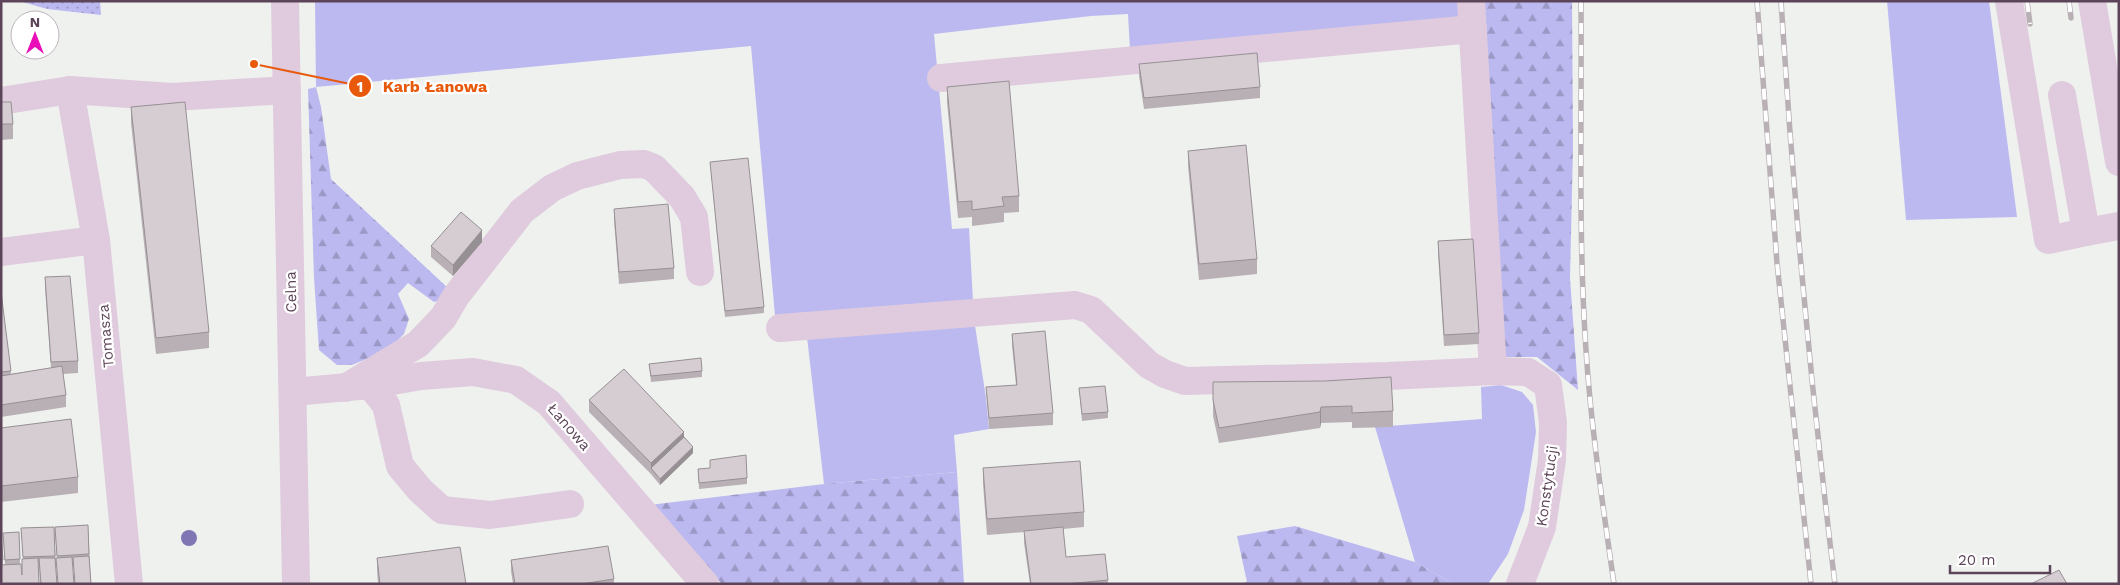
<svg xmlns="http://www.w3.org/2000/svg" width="2120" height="585" viewBox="0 0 2120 585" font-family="'Work Sans',sans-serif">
  <defs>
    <pattern id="forest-firs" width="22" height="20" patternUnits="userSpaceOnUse" patternTransform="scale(1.25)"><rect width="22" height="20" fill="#bcb9f1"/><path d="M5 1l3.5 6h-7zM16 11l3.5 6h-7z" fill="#9c98c6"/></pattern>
    <pattern id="garden-dots" width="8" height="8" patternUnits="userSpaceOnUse" patternTransform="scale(1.25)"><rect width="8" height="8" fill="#bcb9f1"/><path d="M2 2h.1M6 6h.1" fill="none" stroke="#9c98c6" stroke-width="1.8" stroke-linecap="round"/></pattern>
  </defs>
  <rect width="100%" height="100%" fill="#eff1ee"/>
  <g fill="#bcb9f1">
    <path d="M 315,1 L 1460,1 L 1461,21 L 1130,50 L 1128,14 L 1091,16 L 934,34 L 952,229 L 969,228 L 974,319 L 986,398 L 989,429 L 954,435 L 957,472 L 824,484 L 807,337 L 777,338 L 751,46 L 316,87 Z"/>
    <path d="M 1887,1 L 1989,1 L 2017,217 L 1906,220 Z"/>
    <path d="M 1501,385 L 1522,392 L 1533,405 L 1536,432 L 1524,510 L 1508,554 L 1488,584 L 1454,584 L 1415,562 L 1375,427 L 1482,419 L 1481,387 Z"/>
  </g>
  <g fill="url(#forest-firs)">
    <path d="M 1484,1 L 1572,1 L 1573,147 L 1570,278 L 1578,390 L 1537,357 L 1502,357 Z"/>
    <path d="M 316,87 L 321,107 L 331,179 L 449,289 L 441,300 L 434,302 L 408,283 L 398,294 L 409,319 L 404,334 L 388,350 L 352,365 L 337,365 L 319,350 L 314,278 L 308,89 Z"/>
    <path d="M 957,472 L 964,584 L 722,584 L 649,505 L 824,484 Z"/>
    <path d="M 1295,526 L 1415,562 L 1454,584 L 1239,584 L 1247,582 L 1237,536 Z"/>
  </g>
  <path fill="url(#garden-dots)" d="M 19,1 L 100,1 L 101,15 L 47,9 Z"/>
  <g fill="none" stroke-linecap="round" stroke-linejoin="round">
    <g stroke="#dfcbdd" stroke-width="28">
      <path d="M 285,1 L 296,584"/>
      <path d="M 1471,1 L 1493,371"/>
      <path d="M 2009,1 L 2048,240 L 2086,232"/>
      <path d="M 2092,1 L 2119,162"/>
      <path d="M 941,78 L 1473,29"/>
      <path d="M 70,90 L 96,240 L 129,584"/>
      <path d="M 2062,95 L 2086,232 L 2119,226"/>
      <path d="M 1,101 L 70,90 L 172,97 L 287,90"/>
      <path d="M 1,252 L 96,240"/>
      <path d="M 780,328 L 1075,305 L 1091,310 L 1149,365 L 1165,374 L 1185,381 L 1388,376 L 1493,371 L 1528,372 L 1548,385 L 1553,423 L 1552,460 L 1542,527 L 1520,584"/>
      <path d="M 370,385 L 386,405 L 400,466 L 420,490 L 442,510 L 490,515 L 570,504"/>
      <path d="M 345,388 L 418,344 L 443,318 L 456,296 L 522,211 L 552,188 L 577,176 L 620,165 L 644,164 L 654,168 L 682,197 L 694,217 L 700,272"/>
      <path d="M 293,392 L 370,385 L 421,376 L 473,372 L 516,380 L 549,403 L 705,584"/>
    </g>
    <defs>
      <g id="rail">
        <path d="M 1581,1 C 1582,117 1578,234 1586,350 C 1591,428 1603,506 1614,584"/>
        <path d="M 1757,1 L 1777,263 L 1811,584"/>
        <path d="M 1781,1 C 1793,196 1811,390 1835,584"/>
        <path d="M 2027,1 L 2030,24"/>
        <path d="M 2069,1 L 2071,18"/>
      </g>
    </defs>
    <use href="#rail" stroke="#b9b0b6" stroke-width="5.5"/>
    <use href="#rail" stroke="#fff" stroke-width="4" stroke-dasharray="11" stroke-linecap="butt"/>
  </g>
  <circle fill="#7f76b3" cx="189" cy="538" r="8"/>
  <g fill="#b8b0b5">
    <path d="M 1139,64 L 1260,87 L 1260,98 L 1144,109 L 1139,76 Z"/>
    <path d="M 947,87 L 1019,196 L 1019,212 L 1004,213 L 1004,222 L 972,226 L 972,217 L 958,218 L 947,102 Z"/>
    <path d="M 1,102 L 13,124 L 13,139 L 1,140 Z"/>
    <path d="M 131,107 L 209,332 L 209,348 L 156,354 L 131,123 Z"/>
    <path d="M 1188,151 L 1257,259 L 1257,274 L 1199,280 L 1188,166 Z"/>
    <path d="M 710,162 L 764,307 L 764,313 L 725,317 Z"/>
    <path d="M 614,209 L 674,268 L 674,279 L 619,284 L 614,220 Z"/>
    <path d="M 1438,241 L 1479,333 L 1479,344 L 1444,346 L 1438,253 Z"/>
    <path d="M 482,242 L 453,276 L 431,257 L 431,246 Z"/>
    <path d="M 45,277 L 78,361 L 78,373 L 63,374 L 66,395 L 66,407 L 1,417 L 1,292 L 11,374 L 51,368 L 45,288 Z"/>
    <path d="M 1012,334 L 1053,413 L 1053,425 L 989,429 L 986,387 L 1016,385 L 1012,345 Z"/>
    <path d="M 649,364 L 702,371 L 702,377 L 651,382 Z"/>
    <path d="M 1213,382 L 1393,411 L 1393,427 L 1352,428 L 1352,422 L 1321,423 L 1320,428 L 1219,443 L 1213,416 Z"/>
    <path d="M 1079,388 L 1108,412 L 1108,418 L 1082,421 Z"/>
    <path d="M 589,400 L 684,437 L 693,453 L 660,485 L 651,474 L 589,412 Z"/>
    <path d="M 1,428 L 78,477 L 78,493 L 1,502 Z"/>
    <path d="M 983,468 L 1084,512 L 1084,527 L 1063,529 L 1066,557 L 1108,580 L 1108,584 L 1030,584 L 1024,543 L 1024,532 L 987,535 L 983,484 Z"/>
    <path d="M 698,469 L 747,478 L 747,484 L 699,489 Z"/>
    <path d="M 88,525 L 91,584 L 73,561 L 57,558 L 55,534 L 55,527 Z"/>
    <path d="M 54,527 L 57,584 L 40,584 L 39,563 L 38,563 L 39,584 L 1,584 L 1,535 L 3,565 L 5,565 L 3,533 L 19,532 L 20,564 L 21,564 L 22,575 L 23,559 L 21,528 Z"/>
    <path d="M 377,558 L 466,584 L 378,584 L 377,570 Z"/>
    <path d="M 511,560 L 614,579 L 614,584 L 513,584 L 511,571 Z"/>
  </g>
  <g fill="#969094">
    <path d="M 482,230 L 482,242 L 453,276 L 453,265 Z"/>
    <path d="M 1321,407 L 1321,423 L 1320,428 L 1320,412 Z"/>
    <path d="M 684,432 L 684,443 L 651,468 L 651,463 Z"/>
    <path d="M 693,447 L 693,453 L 660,485 L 660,479 Z"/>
  </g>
  <g fill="#d6cdd3" stroke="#969094">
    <path d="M 1257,53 L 1260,87 L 1144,98 L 1139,64 Z"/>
    <path d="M 1009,81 L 1019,196 L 1002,197 L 1004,206 L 972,210 L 972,201 L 958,202 L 947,87 Z"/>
    <path d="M 1,102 L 11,102 L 13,124 L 1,124 Z"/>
    <path d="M 185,102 L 209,332 L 156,338 L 131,107 Z"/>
    <path d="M 1246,145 L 1257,259 L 1199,264 L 1188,151 Z"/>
    <path d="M 748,158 L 764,307 L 725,311 L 710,162 Z"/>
    <path d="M 668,204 L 674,268 L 619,272 L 614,209 Z"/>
    <path d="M 461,212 L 482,230 L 453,265 L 431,246 Z"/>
    <path d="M 1473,239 L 1479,333 L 1444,335 L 1438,241 Z"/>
    <path d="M 70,276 L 78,361 L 51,362 L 45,277 Z"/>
    <path d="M 1,292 L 11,371 L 1,372 Z"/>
    <path d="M 1045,331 L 1053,413 L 989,418 L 986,387 L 1017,385 L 1012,334 Z"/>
    <path d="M 701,358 L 702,371 L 651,376 L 649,364 Z"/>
    <path d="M 62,366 L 66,395 L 1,405 L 1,376 Z"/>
    <path d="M 624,369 L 684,432 L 651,463 L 589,400 Z"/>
    <path d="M 1391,377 L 1393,411 L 1352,413 L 1352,406 L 1321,407 L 1320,412 L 1219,428 L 1213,400 L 1213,382 L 1325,381 Z"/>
    <path d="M 1105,386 L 1108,412 L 1082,414 L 1079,388 Z"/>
    <path d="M 71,419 L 78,477 L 1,486 L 1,428 Z"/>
    <path d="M 684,437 L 693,447 L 660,479 L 651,468 Z"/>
    <path d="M 746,455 L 747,478 L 699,483 L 698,469 L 710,468 L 710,460 Z"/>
    <path d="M 1080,461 L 1084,512 L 987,519 L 983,468 Z"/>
    <path d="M 88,525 L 89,554 L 57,556 L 55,527 Z"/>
    <path d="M 54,527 L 55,556 L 23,557 L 21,528 Z"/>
    <path d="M 1063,527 L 1066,557 L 1105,554 L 1108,580 L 1066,584 L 1031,584 L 1024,531 Z"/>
    <path d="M 19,532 L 20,559 L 5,560 L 3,533 Z"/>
    <path d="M 1,535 L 3,560 L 1,560 Z"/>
    <path d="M 608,546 L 614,579 L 581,584 L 515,584 L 511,560 Z"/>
    <path d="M 460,547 L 466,584 L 380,584 L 377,558 Z"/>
    <path d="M 89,556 L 91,584 L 75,584 L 73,557 Z"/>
    <path d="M 72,557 L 74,584 L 58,584 L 56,558 Z"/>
    <path d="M 38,558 L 39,584 L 1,584 L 1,565 L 21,564 L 22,575 L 22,559 Z"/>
    <path d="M 39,558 L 55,558 L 57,584 L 41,584 Z"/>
    <path d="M 2059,570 L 2067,584 L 2031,584 Z"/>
  </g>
  <g text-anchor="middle" stroke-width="4.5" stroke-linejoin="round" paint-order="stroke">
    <g font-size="15" fill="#5d4559" stroke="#fff">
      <text transform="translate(291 292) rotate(-91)" y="5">Celna</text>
      <text transform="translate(106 336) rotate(-95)" y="5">Tomasza</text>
      <text transform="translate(569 427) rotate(49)" y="5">Łanowa</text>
      <text transform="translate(1547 486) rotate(-82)" y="5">Konstytucji</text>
    </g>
  </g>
  <path fill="none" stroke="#e8590c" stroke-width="2" d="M254 64L360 86"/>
  <g fill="#e8590c" stroke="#fff" stroke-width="2">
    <circle cx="254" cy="64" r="5"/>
    <circle cx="360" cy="86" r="12"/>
  </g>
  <g font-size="15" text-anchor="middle" font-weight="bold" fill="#fff">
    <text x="360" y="92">1</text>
  </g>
  <g font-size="16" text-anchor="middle" font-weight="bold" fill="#e8590c" stroke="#fff" stroke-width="4.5" stroke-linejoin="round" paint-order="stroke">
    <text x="435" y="92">Karb Łanowa</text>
  </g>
  <rect width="2120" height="585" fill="none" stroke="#5d4559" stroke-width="5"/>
  <g transform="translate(35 35)"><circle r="24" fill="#ffffff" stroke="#beb5bd"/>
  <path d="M0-4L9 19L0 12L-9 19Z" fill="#ea0eb8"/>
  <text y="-8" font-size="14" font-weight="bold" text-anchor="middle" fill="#5d4559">N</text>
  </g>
  <path d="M1950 565v8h100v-8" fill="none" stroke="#5d4559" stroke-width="2.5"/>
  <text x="1958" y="565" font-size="15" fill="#5d4559" stroke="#ffffff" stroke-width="4" paint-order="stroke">20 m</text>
</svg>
